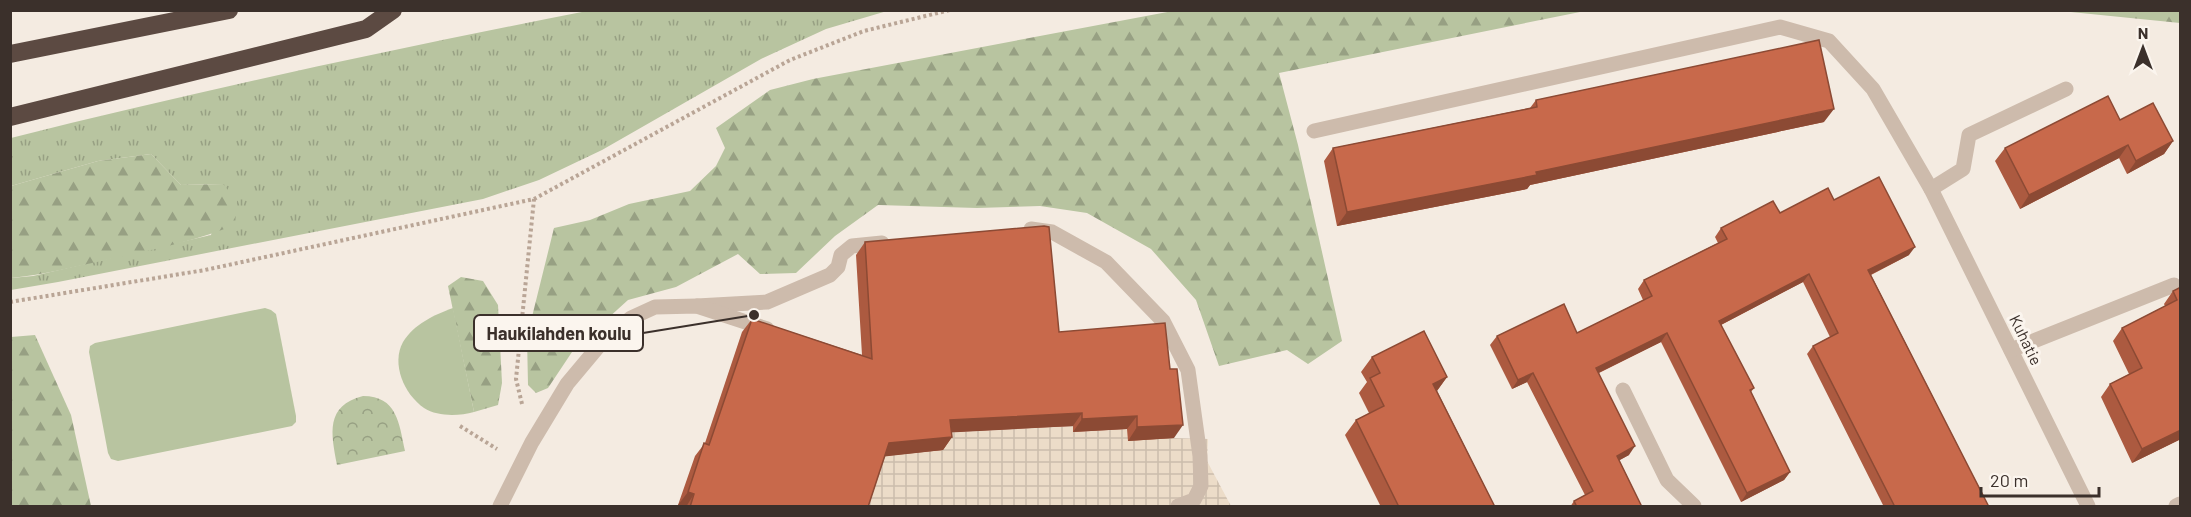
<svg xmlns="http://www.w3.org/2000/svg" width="2191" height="517" viewBox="0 0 2191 517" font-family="Barlow,sans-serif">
  <defs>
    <pattern id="grass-tufts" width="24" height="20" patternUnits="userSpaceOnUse" patternTransform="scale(1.5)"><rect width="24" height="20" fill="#b8c4a0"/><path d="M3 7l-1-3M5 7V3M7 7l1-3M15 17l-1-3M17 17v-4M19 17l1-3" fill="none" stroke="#97a083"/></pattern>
    <pattern id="forest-firs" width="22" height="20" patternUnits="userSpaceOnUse" patternTransform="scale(1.5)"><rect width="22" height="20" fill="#b8c4a0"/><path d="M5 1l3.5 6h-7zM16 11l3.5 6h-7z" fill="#97a083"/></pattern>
    <pattern id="park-crowns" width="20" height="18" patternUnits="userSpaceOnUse" patternTransform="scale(1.5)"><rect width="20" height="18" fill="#b8c4a0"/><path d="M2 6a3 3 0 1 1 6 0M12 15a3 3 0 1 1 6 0" fill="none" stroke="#97a083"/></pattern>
    <pattern id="plaza-grid" width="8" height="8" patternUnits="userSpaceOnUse" patternTransform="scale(1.5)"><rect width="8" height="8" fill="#ecdcc8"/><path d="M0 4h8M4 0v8" fill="none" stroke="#cbbdac"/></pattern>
  </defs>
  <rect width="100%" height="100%" fill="#f4ebe1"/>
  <path fill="url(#grass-tufts)" d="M 587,11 L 887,11 L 826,29 L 761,59 L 602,150 L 539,180 L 483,199 L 58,282 L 11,290 L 11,278 L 33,276 L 211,235 L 223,184 L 181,185 L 151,154 L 98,161 L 11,186 L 11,138 C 201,90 394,49 587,11 Z"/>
  <g fill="url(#forest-firs)">
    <path d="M 1178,10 L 1585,11 L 1279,73 L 1298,145 L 1342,341 L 1308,364 L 1287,350 L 1219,366 L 1196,300 L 1151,249 L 1087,213 L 1040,206 L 977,208 L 878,205 L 835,236 L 796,273 L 760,274 L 738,254 L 676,287 L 628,300 L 574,349 L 548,388 L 536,393 L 528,385 L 527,337 L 554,228 L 590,220 L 629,204 L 690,191 L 716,166 L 725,148 L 716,128 L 770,90 L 813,79 Z"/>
    <path d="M 2061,11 L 2180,11 L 2180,23 Z"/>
    <path d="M 151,154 L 181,185 L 223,184 L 237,201 L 235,225 C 195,241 152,250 110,259 C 77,266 44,275 11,278 L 11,186 L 98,161 Z"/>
    <path d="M 461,277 L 483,281 L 498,305 L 502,383 L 498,405 L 474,412 L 448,286 Z"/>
    <path d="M 35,335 L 71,415 L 91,506 L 11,506 L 11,337 Z"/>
  </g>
  <path fill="url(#park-crowns)" d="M 363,396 C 397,396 399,423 405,451 L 337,465 C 331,433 325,406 363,396 Z"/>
  <g fill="#b8c4a0">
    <path d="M 265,308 L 271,310 L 276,314 L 296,416 L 296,422 L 292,426 L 118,461 L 111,459 L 108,453 L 89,352 L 90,346 L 95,343 Z"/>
    <path d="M 453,308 L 474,412 C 459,416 438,417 424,408 C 404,394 391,364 403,342 C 414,324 434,315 453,308 Z"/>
  </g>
  <path fill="url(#plaza-grid)" d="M 1073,426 L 1073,432 L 1127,429 L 1174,438 L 1208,439 L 1207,461 L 1231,506 L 863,506 L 828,441 L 941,433 Z"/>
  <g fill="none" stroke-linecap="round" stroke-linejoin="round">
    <g stroke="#b9a596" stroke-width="4" stroke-dasharray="3 3" stroke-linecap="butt">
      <path d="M 10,302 L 205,270 L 534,199 L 790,60 L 864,31 L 950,10"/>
      <path d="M 522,404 L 516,379 L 534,199"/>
      <path d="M 460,426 L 497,449"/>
    </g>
    <g stroke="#cdbbac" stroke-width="15">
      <path d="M 1314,131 L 1780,27 L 1829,41 L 1873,89 L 1931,189 L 2088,506"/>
      <path d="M 1931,189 L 1963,169 L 1969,135 L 2066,89"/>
      <path d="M 1031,229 L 1052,232 L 1106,262 L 1163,321 L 1188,370 L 1200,456 L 1201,486 L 1194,500 L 1178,506"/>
      <path d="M 697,306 L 767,302 L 830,275 L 838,267 L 841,255 L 852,246 L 882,243"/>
      <path d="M 2011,350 L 2174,285"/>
      <path d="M 1623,390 L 1667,480 L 1694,506"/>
      <path d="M 500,506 L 532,442 L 567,384 L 603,341 L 631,318 L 655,307 L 697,306 L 767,329"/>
      <path d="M 2176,506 L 2180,504"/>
    </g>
    <g stroke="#5c4a42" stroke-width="18">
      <path d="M 10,54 L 229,10"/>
      <path d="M 10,117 L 366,29 L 393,10"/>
    </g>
  </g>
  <g fill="#ac5a40">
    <path d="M 1536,100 L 1824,122 L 1530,185 L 1527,189 L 1337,226 L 1324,161 L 1333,148 L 1530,108 Z"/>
    <path d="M 2120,120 L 2173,141 L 2164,154 L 2127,174 L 2119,158 L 2020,209 L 1995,161 L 2005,148 Z"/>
    <path d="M 1834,200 L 1909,255 L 1871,275 L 1989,507 L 1884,507 L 1807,354 L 1813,346 L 1830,337 L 1803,282 L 1721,325 L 1754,388 L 1751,392 L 1790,472 L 1784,480 L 1741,502 L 1661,342 L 1599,373 L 1629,455 L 1619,460 L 1642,507 L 1570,507 L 1574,501 L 1585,495 L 1527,382 L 1512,389 L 1490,345 L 1497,336 L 1577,333 L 1643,300 L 1638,289 L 1644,280 L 1718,243 L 1715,237 L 1721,228 L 1780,213 Z"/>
    <path d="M 865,242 L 1059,332 L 1174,438 L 1128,441 L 1127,429 L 1073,432 L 1073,426 L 952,432 L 952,437 L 943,450 L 885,456 L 868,507 L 682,507 L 678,505 L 695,456 L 705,443 L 742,332 L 752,319 L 862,355 L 856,255 Z"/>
    <path d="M 2181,287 L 2181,439 L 2132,463 L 2101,397 L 2110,384 L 2129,374 L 2113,341 L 2122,328 L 2165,306 L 2164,304 L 2173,291 Z"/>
    <path d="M 1372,357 L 1447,377 L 1437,391 L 1495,507 L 1381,507 L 1345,435 L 1356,420 L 1369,413 L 1359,393 L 1367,382 L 1361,372 Z"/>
  </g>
  <g fill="#8c4a34">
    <path d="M 1834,109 L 1824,122 L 1530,185 L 1527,189 L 1337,226 L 1347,212 Z"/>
    <path d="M 2173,141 L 2164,154 L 2127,174 L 2136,161 Z"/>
    <path d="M 2128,145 L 2119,158 L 2020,209 L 2029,195 Z"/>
    <path d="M 1915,247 L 1909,255 L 1862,279 L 1868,270 Z"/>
    <path d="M 1809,274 L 1803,282 L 1713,329 L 1719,321 Z"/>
    <path d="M 1667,333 L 1661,342 L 1590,377 L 1596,368 Z"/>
    <path d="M 1533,373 L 1527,382 L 1512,389 L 1518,380 Z"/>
    <path d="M 1447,377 L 1436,392 L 1433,384 Z"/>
    <path d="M 1082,413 L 1073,426 L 941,433 L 950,420 Z"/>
    <path d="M 1137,416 L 1127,429 L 1073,432 L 1082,419 Z"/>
    <path d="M 1183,425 L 1174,438 L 1128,441 L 1137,427 Z"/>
    <path d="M 2181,430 L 2181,439 L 2132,463 L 2142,449 Z"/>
    <path d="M 952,437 L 943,450 L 880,457 L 889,443 Z"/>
    <path d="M 1635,446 L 1629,455 L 1611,465 L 1617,456 Z"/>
    <path d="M 1790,472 L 1784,480 L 1741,502 L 1747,493 Z"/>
    <path d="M 688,492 L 694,494 L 686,507 L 678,505 Z"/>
  </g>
  <g fill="#c8694b" stroke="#8c4a34" stroke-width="1.5">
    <path d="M 1819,40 L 1834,109 L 1536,172 L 1537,175 L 1347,212 L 1333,148 L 1537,107 L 1536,100 Z"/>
    <path d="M 2108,96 L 2120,120 L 2153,103 L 2173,141 L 2136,161 L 2128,145 L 2029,195 L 2005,148 Z"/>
    <path d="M 1879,177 L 1915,247 L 1868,270 L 1989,507 L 1895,507 L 1813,346 L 1838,333 L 1809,274 L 1719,321 L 1754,388 L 1750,390 L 1790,472 L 1747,493 L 1667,333 L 1596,368 L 1635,446 L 1617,456 L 1642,507 L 1577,507 L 1574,501 L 1593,491 L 1533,373 L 1518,380 L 1497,336 L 1564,304 L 1577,333 L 1652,296 L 1644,280 L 1727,239 L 1721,228 L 1773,201 L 1780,213 L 1828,188 L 1834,200 Z"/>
    <path d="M 1044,226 L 1049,227 L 1059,332 L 1165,323 L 1170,369 L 1177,369 L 1183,425 L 1137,427 L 1137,416 L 1082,419 L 1082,413 L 950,420 L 952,437 L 889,443 L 868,507 L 690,507 L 694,494 L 688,492 L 704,443 L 709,445 L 752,319 L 872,359 L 865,242 Z"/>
    <path d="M 2181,287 L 2181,430 L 2142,449 L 2110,384 L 2142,368 L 2122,328 L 2177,300 L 2173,291 Z"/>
    <path d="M 1424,331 L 1447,377 L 1433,384 L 1495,507 L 1399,507 L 1356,420 L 1384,406 L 1370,378 L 1380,373 L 1372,357 Z"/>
  </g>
  <g text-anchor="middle" stroke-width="6" stroke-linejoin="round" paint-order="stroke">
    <g font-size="16" fill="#3b302b" stroke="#fbf5ee">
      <text transform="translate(2026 340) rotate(64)" y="6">Kuhatie</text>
    </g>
  </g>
  <path fill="none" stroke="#3b302b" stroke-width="2" d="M754 315L643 333"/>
  <circle fill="#3b302b" stroke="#fbf5ee" stroke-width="2" cx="754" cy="315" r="6"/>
  <rect fill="#fbf5ee" stroke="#3b302b" stroke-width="2" x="474" y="315" width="169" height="36" rx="6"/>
  <g font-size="18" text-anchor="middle" font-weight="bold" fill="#3b302b">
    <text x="559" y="340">Haukilahden koulu</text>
  </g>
  <rect width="2191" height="517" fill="none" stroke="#3b302b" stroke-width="24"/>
  <g transform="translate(2143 48)" stroke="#fbf5ee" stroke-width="4.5" paint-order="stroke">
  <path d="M0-4.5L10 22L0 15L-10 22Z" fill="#3b302b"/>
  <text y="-9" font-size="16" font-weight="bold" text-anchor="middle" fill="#3b302b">N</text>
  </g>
  <path d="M1981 487v9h118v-9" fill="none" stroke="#3b302b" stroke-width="3"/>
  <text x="1990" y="487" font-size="18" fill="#3b302b" stroke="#fbf5ee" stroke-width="4.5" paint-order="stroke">20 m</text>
</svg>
